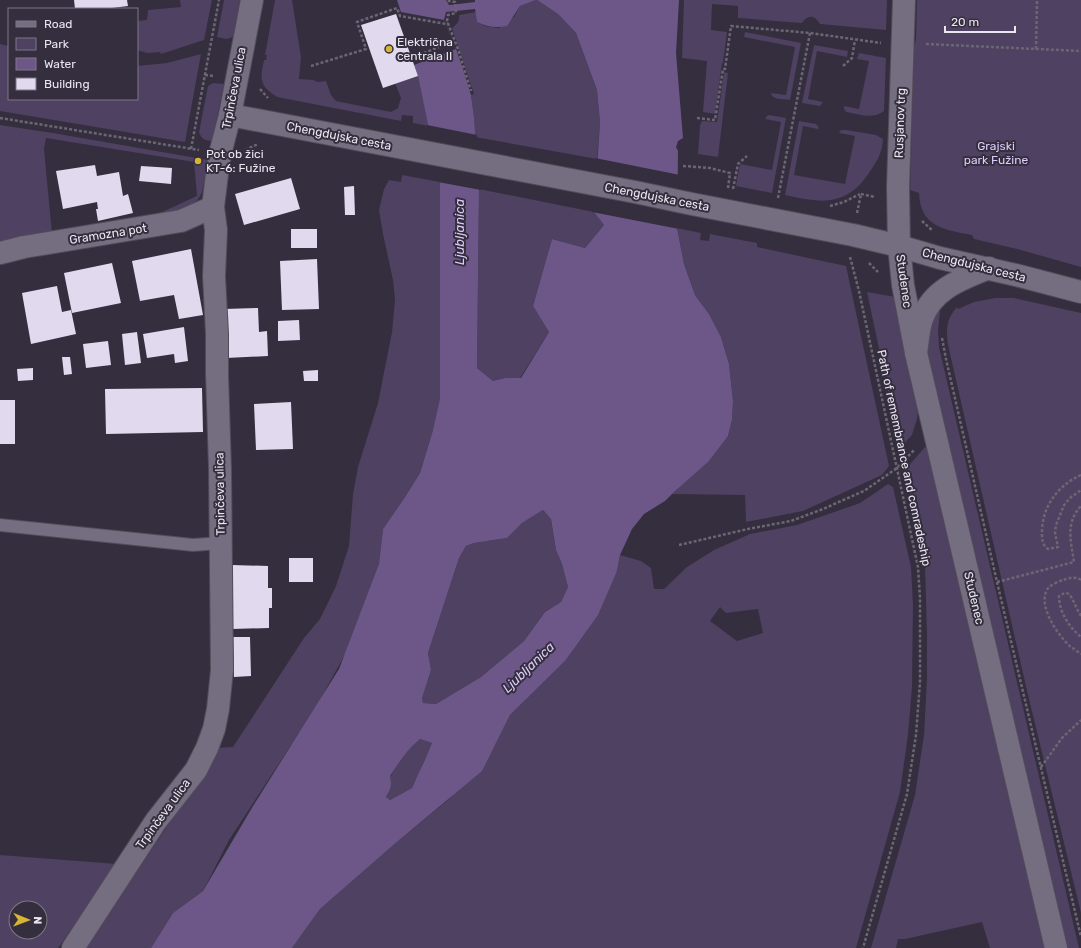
<svg xmlns="http://www.w3.org/2000/svg" width="1081" height="948" viewBox="0 0 1081 948" font-family="Rubik,sans-serif">
<style>
.green{fill:#4e4161;fill-rule:evenodd}
.water{fill:#6c5788;fill-rule:evenodd}
.pier{fill:#342e3e}
.building{fill:#e1daee}
.lines{fill:none;stroke-linecap:round;stroke-linejoin:round}
.lane-casing{stroke:#524c5a;stroke-width:14}
.street-casing{stroke:#524c5a;stroke-width:24}
.secondary-casing{stroke:#524c5a;stroke-width:24}
.path{stroke:#6c6674;stroke-width:2.5;stroke-dasharray:3 2;stroke-linecap:butt}
.lane{stroke:#746e80;stroke-width:12}
.street{stroke:#746e80;stroke-width:22}
.secondary{stroke:#746e80;stroke-width:22}
.poi-dot{fill:#d7b434;stroke:#342e3e;stroke-width:1.5}
.labels{text-anchor:middle;stroke-width:4;stroke-linejoin:round;paint-order:stroke}
.poi-label{font-size:12px;fill:#eae6f0;stroke:#342e3e;text-anchor:start}
.street-label{font-size:12px;fill:#eae6f0;stroke:#342e3e}
.park-label{font-size:12px;fill:#ddcbf9;stroke:#342e3e}
.water-label{font-size:13px;font-style:italic;fill:#ddcbf9;stroke:#342e3e}
</style>
<rect width="100%" height="100%" fill="#342e3e"/>
<g class="green">
<polygon points="180,0 212,0 204,40 161,54 160,52 147,53 137,50 137,21 147,20 148,10 181,7"/>
<polygon points="224,0 240,0 233,37 226,39 217,37"/>
<path d="M275 0H292L301 57 299 79 313 80 318 82 326 81 331 95 336 101 391 112 398 108 401 98 395 83 418 76 429 126 413 123V116L402 115 401 121 277 97C259 85 260 80 264 60H266L267 55H265Z"/>
<path d="M536 0H537L558 14 576 33 587 63 597 90 600 122 597 159 475 137 474 117 471 95 474 94 452 28C457 24 460 21 459 15L476 12 477 22 485 26 499 28 514 17 520 6Z"/>
<path d="M684 0H887L886 30 820 24C815 15 808 14 802 23L738 18V6L712 4 711 30 727 32 723 63H722L715 114 703 112 707 61 682 58Z"/>
<path d="M917 0H1081V267L1017 249 974 239 972 235C945 230 920 227 919 193L910 190 914 47 916 39Z"/>
<path d="M745 32 801 43 790 100C783 99 772 100 771 93L786 95 795 47 744 37Z"/>
<polygon points="0,44 9,46 9,99 137,99 137,66 167,63 201,54 185,142 0,111"/>
<polygon points="814,45 848,51 847,57 817,51 808,99 823,102 820,106 802,103"/>
<path d="M859 53 886 58 884 111C873 120 858 114 846 112L844 109V106L859 109 869 61 857 59Z"/>
<polygon points="724,72 728,73 718,157 698,154 700,125 702,121 717,122"/>
<path d="M213 83 224 84 212 141C205 140 202 140 199 132L208 86Z"/>
<polygon points="769,115 786,118 772,193 736,186 740,164 772,170 781,122 765,119 767,116"/>
<path d="M799 121 816 124 819 128 818 129 803 126 794 175 845 184 855 136 839 133 841 130H846L876 135 883 139C882 154 877 161 869 173 865 178 861 185 855 189 834 207 809 200 785 195Z"/>
<path d="M0 125 53 133 208 160 202 192C199 199 191 209 184 211 178 213 166 213 160 213L197 196 194 162 46 138 44 149 52 233 0 244Z"/>
<path d="M402 175 440 182V399L442 400 420 473 405 497 383 529 379 564 354 638 316 707 229 840 203 891 173 913 151 948H84C130 882 176 817 215 748L233 747 304 638 320 619 336 586 349 546 353 494 358 467 378 403 392 332 395 300 393 280 383 234 379 210 384 189 389 180 401 182Z"/>
<polygon points="479,189 594,212 604,225 585,248 552,239 533,306 549,332 520,378 505,378 493,381 477,368"/>
<polygon points="677,228 701,233 700,240 709,241 710,234 757,243 757,247 846,266 889,466 882,475 803,511 746,522 745,495 672,494 728,436 732,420 733,401 729,364 721,337 709,314 695,295 684,264"/>
<polygon points="867,292 896,297 919,398 917,419 912,435 900,448"/>
<path d="M995 298H1014L1081 313V913L1028 695 948 345C946 328 946 320 957 307L958 309 974 302Z"/>
<polygon points="938,307 940,311 938,331 939,347 1079,948 1064,948 990,631 927,350 926,340"/>
<polygon points="925,447 931,454 1046,948 990,948 982,922 905,939 898,939 896,948 871,948 915,795 924,735 927,678 927,635 925,566 905,470"/>
<path d="M888 484 893 487 911 567 913 604 912 687 908 735 900 792 856 948H292L320 909 398 841 449 799 493 749 510 715 565 661 617 571 620 555 641 561 651 568 654 589H664L687 567 714 550 750 534 797 525 860 503ZM720 607 726 613 758 609 763 633 737 641 710 621Z"/>
<polygon points="543,510 551,519 556,550 562,564 568,587 561,602 545,612 524,641 481,677 436,704 423,703 422,697 431,670 428,653 459,558 466,546 474,543 507,538 522,523"/>
<path d="M420 739 432 743 424 762 419 772 412 788 390 800 386 797C391 789 392 787 390 777 399 761 406 751 420 739Z"/>
<path d="M0 855 117 864 58 948H0ZM16 908H40V932H16Z"/>
</g>
<path class="water" d="M397 0H446L449 5H450L475 2V0H536L520 6 507 26C496 28 487 27 477 22L475 9 446 12 444 20 456 49 463 69 471 95 474 117 479 189 477 368 493 381 505 378H521L549 332 533 306 552 239 585 248 604 225 594 212 600 122 597 90 576 33 558 14 537 0H679L676 53 683 138 678 141 676 147 678 151 677 228 684 264 695 295 709 314 721 337 729 364 733 401 732 420 728 436 708 462 675 491 665 501 644 514 632 529 620 555 617 571 598 615 565 661 510 715 482 771 398 841 320 909 292 948H151L173 913 203 891 253 806 339 669 379 564 383 529 405 497 420 473 433 430 440 399V182L418 76 396 14 401 12ZM543 510 551 519 556 550 562 564 568 587 561 602 545 612 524 641 481 677 436 704 423 703 422 698 431 670 428 653 459 558 466 546 474 543 507 538 522 523ZM420 739 432 743 424 762 419 772 412 788 390 800 386 797C391 789 392 786 390 776 400 761 406 751 420 739Z"/>
<g class="pier">
<polygon points="401,12 444,20 456,49 414,65 396,14"/>
<polygon points="427,125 477,135 481,190 438,182"/>
<polygon points="595,158 680,175 679,229 592,212"/>
</g>
<g class="building">
<polygon points="74,0 127,0 128,6 104,9 75,9"/>
<polygon points="396,14 418,76 383,88 361,25"/>
<polygon points="95,165 97,176 119,172 123,196 128,194 133,213 98,221 96,209 98,209 97,202 63,209 56,171"/>
<polygon points="141,166 172,168 171,184 139,181"/>
<polygon points="291,178 300,209 244,225 235,194"/>
<polygon points="354,186 355,215 345,215 344,187"/>
<rect x="291" y="229" width="26" height="19"/>
<polygon points="191,249 203,315 179,319 174,295 140,301 132,261"/>
<polygon points="317,259 319,309 282,310 280,261"/>
<polygon points="112,263 121,303 72,313 64,273"/>
<polygon points="57,286 62,312 71,310 76,334 31,344 22,293"/>
<polygon points="258,308 259,332 267,331 268,356 226,358 224,309"/>
<polygon points="299,320 300,340 278,341 278,321"/>
<polygon points="184,327 188,361 175,363 174,354 147,358 143,334"/>
<polygon points="137,332 141,363 125,365 122,334"/>
<polygon points="108,341 111,365 86,368 83,344"/>
<polygon points="62,357 70,357 72,374 64,375"/>
<polygon points="33,368 33,380 18,381 17,369"/>
<polygon points="318,370 318,381 304,381 303,371"/>
<polygon points="202,388 203,432 106,434 105,389"/>
<rect x="0" y="400" width="15" height="44"/>
<polygon points="291,402 293,449 256,450 254,404"/>
<rect x="289" y="558" width="24" height="24"/>
<polygon points="232,565 268,566 268,588 272,588 272,608 269,608 269,628 232,629"/>
<polygon points="233,637 250,637 251,676 234,677"/>
</g>
<g class="lines">
<g class="lane-casing">
<polyline id="lane" points="0,525 193,545 221,543"/>
</g>
<g class="street-casing">
<g id="street">
<polyline points="904,0 898,187 899,246 903,285 916,353 1056,948"/>
<polyline points="0,253 24,247 181,221 213,207"/>
<polyline points="73,948 156,821 196,770 207,748 214,729 218,709 222,670 220,468 217,374 217,334 214,276 216,230 213,207 217,174 220,154 230,115"/>
</g>
</g>
<g class="secondary-casing">
<g id="secondary">
<polyline points="252,0 230,115 635,192 692,204 853,235 899,246 940,258 1016,275 1081,292"/>
<path d="M916 353C918 342 918 330 922 319 932 289 962 279 989 268"/>
</g>
</g>
<g class="path">
<polyline points="448,0 449,1 455,2 456,13 448,15 447,21 458,49 471,91"/>
<polyline points="926,44 1081,51"/>
<polyline points="1036,49 1037,0"/>
<polyline points="419,55 454,41"/>
<polyline points="311,66 366,49 357,22 397,8 400,16 446,24 448,23"/>
<polyline points="843,66 852,58 855,40"/>
<polyline points="205,75 214,76"/>
<polyline points="260,89 268,98"/>
<polyline points="0,118 199,150"/>
<polyline points="697,118 715,120 723,69 725,69 731,26 810,33 881,43"/>
<polyline points="191,149 219,0"/>
<polyline points="245,150 258,144"/>
<polyline points="683,166 710,168 730,173 728,188"/>
<polyline points="733,189 738,164 747,156"/>
<polyline points="861,194 875,197"/>
<polyline points="778,198 810,33"/>
<polyline points="830,206 844,202 860,194"/>
<polyline points="857,213 861,194"/>
<polyline points="922,221 933,231"/>
<polyline points="850,257 859,291 918,567 920,598 920,682 916,735 907,794 863,948"/>
<polyline points="869,263 878,272"/>
<polyline points="942,338 946,359 997,582 1081,937"/>
<path d="M1081 475C1058 485 1042 507 1042 532 1042 539 1042 545 1048 549L1058 547 1055 533 1056 525 1064 505 1070 498 1081 490"/>
<polyline points="679,545 748,529 791,521 823,509 864,491 897,468 915,449"/>
<path d="M1081 580C1076 576 1069 578 1063 580 1059 581 1053 584 1049 587 1035 603 1058 636 1071 647 1074 649 1078 652 1081 654"/>
<path d="M997 582 1074 562C1071 541 1065 523 1081 506"/>
<path d="M1081 616C1079 612 1076 608 1075 604 1070 596 1070 589 1059 596 1059 612 1069 627 1081 637"/>
<polyline points="1041,767 1062,738 1081,720"/>
</g>
<use href="#lane" class="lane"/>
<use href="#street" class="street"/>
<use href="#secondary" class="secondary"/>
</g>
<g class="poi-dot">
<circle cx="389" cy="49" r="4"/>
<circle cx="198" cy="161" r="4"/>
</g>
<g class="labels">
<g class="poi-label">
<text x="397" y="46">Električna<tspan x="397" dy="14">centrala II</tspan></text>
<text x="206" y="158">Pot ob žici<tspan x="206" dy="14">KT-6: Fužine</tspan></text>
</g>
<g class="street-label">
<text transform="translate(234 88) rotate(-79)" y="4">Trpinčeva ulica</text>
<text transform="translate(900 123) rotate(-88)" y="4">Rusjanov trg</text>
<text transform="translate(339 136) rotate(11)" y="4">Chengdujska cesta</text>
<text transform="translate(657 197) rotate(11)" y="4">Chengdujska cesta</text>
<text transform="translate(108 234) rotate(-9)" y="4">Gramozna pot</text>
<text transform="translate(974 265) rotate(14)" y="4">Chengdujska cesta</text>
<text transform="translate(904 281) rotate(82)" y="4">Studenec</text>
<text transform="translate(904 458) rotate(78)" y="4">Path of remembrance and comradeship</text>
<text transform="translate(220 494) rotate(-91)" y="4">Trpinčeva ulica</text>
<text transform="translate(974 598) rotate(77)" y="4">Studenec</text>
<text transform="translate(163 814) rotate(-54)" y="4">Trpinčeva ulica</text>
</g>
<g class="park-label">
<text x="996" y="150">Grajski<tspan x="996" dy="14">park Fužine</tspan></text>
</g>
<g class="water-label">
<text transform="translate(459 232) rotate(-90)" y="5">Ljubljanica</text>
<text transform="translate(528 667) rotate(-44)" y="5">Ljubljanica</text>
</g>
</g>
<rect x="8" y="8" width="130" height="92" fill="#342e3e" stroke="#7d7885"/>
<rect x="16" y="21" width="20" height="6" fill="#746e80" stroke="#7d7885"/>
<text x="44" y="28" font-size="12" fill="#eae6f0">Road</text>
<rect x="16" y="38" width="20" height="12" fill="#4e4161" stroke="#7d7885"/>
<text x="44" y="48" font-size="12" fill="#eae6f0">Park</text>
<rect x="16" y="58" width="20" height="12" fill="#6c5788" stroke="#7d7885"/>
<text x="44" y="68" font-size="12" fill="#eae6f0">Water</text>
<rect x="16" y="78" width="20" height="12" fill="#e1daee" stroke="#7d7885"/>
<text x="44" y="88" font-size="12" fill="#eae6f0">Building</text>
<g transform="translate(28 920) rotate(91)"><circle r="19" fill="#342e3e" stroke="#7d7885"/>
<path d="M0-3L7 15L0 10L-7 15Z" fill="#d7b434"/>
<text y="-6" font-size="11" font-weight="bold" text-anchor="middle" fill="#eae6f0">N</text>
</g>
<path d="M945 26v6h70v-6" fill="none" stroke="#eae6f0" stroke-width="2"/>
<text x="951" y="26" font-size="12" fill="#eae6f0" stroke="#342e3e" stroke-width="3" paint-order="stroke">20 m</text>
</svg>
